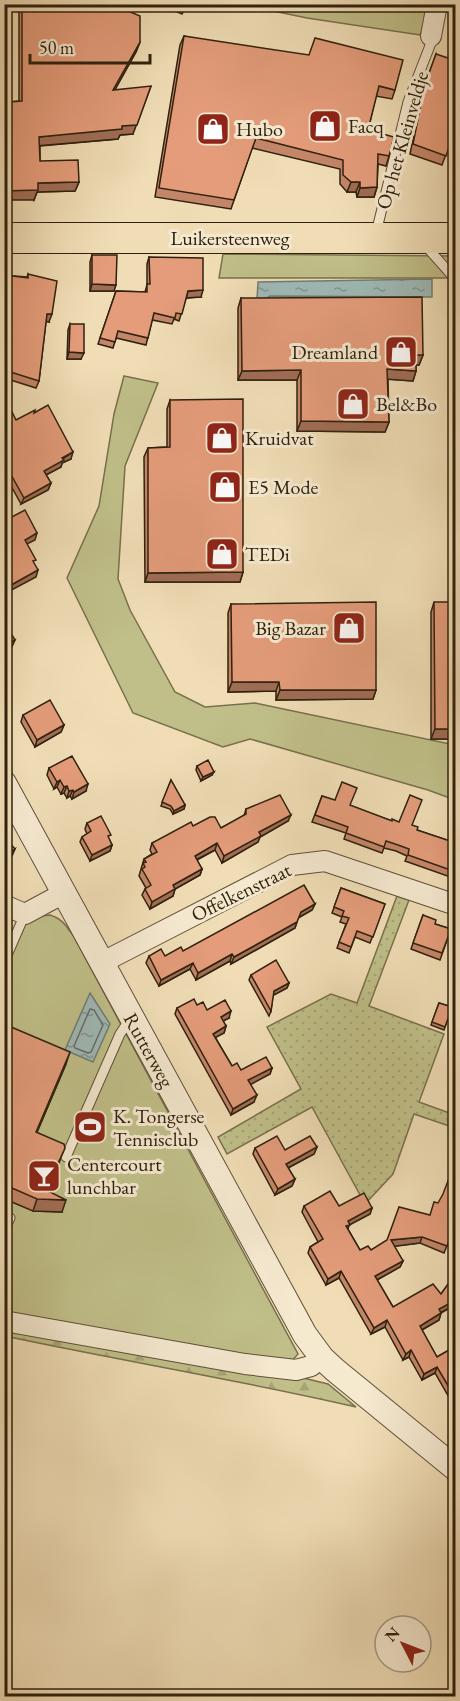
<svg xmlns="http://www.w3.org/2000/svg" width="460" height="1701" viewBox="0 0 460 1701" font-family="'EB Garamond',serif">
<style>
.grass{fill:#c0bf89;stroke:#78704c;stroke-width:1.5}
.forest{fill:url(#forest-firs);stroke:#78704c;stroke-width:1.5}
.park{fill:url(#park-dots);stroke:#78704c;stroke-width:1.5}
.water{fill:url(#water-ripples);stroke:#727d74;stroke-width:1.5}
.lines{fill:none;stroke-linecap:round;stroke-linejoin:round}
.shore{stroke:#666e63;stroke-width:1.5}
.service-casing{stroke:#5f5038;stroke-width:11}
.minor-casing{stroke:#5f5038;stroke-width:22}
.tertiary-casing{stroke:#5f5038;stroke-width:26}
.primary-casing{stroke:#2f210e;stroke-width:32}
.service{stroke:#f5e9d0;stroke-width:9}
.minor{stroke:#f5e9d0;stroke-width:20}
.tertiary{stroke:#f5e9d0;stroke-width:24}
.primary{stroke:#f0ddb6;stroke-width:30}
.wall{fill:#c48669;stroke:#2f210e;stroke-width:1.5}
.shaded-wall{fill:#a06d55;stroke:#2f210e;stroke-width:1.5}
.building{fill:#e49c7a;stroke:#2f210e;stroke-width:1.5}
.labels{text-anchor:middle;stroke-width:6;stroke-linejoin:round;paint-order:stroke}
.poi-label{font-size:20px;fill:#2f210e;stroke:#f5e9d0;text-anchor:start}
.street-label{font-size:20px;fill:#2f210e;stroke:#f5e9d0}
</style>
<defs>
<pattern id="forest-firs" width="22" height="20" patternUnits="userSpaceOnUse" patternTransform="scale(1.5)"><rect width="22" height="20" fill="#c0bf89"/><path d="M5 1l3.5 6h-7zM16 11l3.5 6h-7z" fill="#a5a475"/></pattern>
<pattern id="park-dots" width="8" height="8" patternUnits="userSpaceOnUse" patternTransform="scale(1.5)"><rect width="8" height="8" fill="#c0bf89"/><path d="M2 2h.1M6 6h.1" fill="none" stroke="#a5a475" stroke-width="1.8" stroke-linecap="round"/></pattern>
<pattern id="water-ripples" width="26" height="14" patternUnits="userSpaceOnUse" patternTransform="scale(1.5)"><rect width="26" height="14" fill="#9ebab8"/><path d="M2 4q2-2 4 0t4 0M15 11q2-2 4 0t4 0" fill="none" stroke="#819794"/></pattern>
</defs>
<rect width="100%" height="100%" fill="#f0ddb6"/>
<filter id="stains"><feTurbulence type="fractalNoise" baseFrequency=".00333" numOctaves="4"/><feColorMatrix values="0 0 0 0 .2 0 0 0 0 .09 0 0 0 0 .02 0 0 0 .5 -.17"/></filter>
<radialGradient id="worn" r=".72"><stop offset=".6" stop-color="#630" stop-opacity="0"/><stop offset="1" stop-color="#630" stop-opacity=".3"/></radialGradient>
<g class="grass">
<polygon points="244,5 433,5 420,35 307,18"/>
<polygon points="223,254 455,256 455,278 219,278"/>
<polygon points="124,376 158,383 125,466 118,579 130,610 175,692 205,707 255,703 455,745 455,800 428,790 250,739 223,747 133,713 67,578 99,506 114,414"/>
<path d="M50 915C63 919 67 927 74 937L298 1354 291 1362 5 1317V970L24 925 41 916Z"/>
</g>
<path class="forest" d="M4 1325 295 1376 328 1384 356 1407C240 1380 122 1361 5 1336Z"/>
<polygon class="park" points="397,896 409,900 369,1006 444,1034 419,1102 455,1115 455,1128 414,1114 393,1174 365,1204 312,1107 227,1154 218,1137 301,1089 267,1027 331,994 357,1003"/>
<g class="water">
<polygon points="432,279 432,297 270,296 263,300 257,299 258,282"/>
<polygon points="90,993 110,1024 93,1062 65,1050"/>
</g>
<g class="lines">
<polygon class="shore" points="90,1009 94,1010 103,1025 91,1052 88,1053 75,1048 74,1046"/>
<g class="service-casing">
<g id="service">
<polyline points="376,233 408,102 431,43"/>
<polyline points="425,245 456,280"/>
<polyline points="4,962 25,914"/>
<polyline points="66,1157 120,1034 130,1019"/>
<polyline points="4,1229 10,1218"/>
</g>
</g>
<g class="minor-casing">
<g id="minor">
<polyline points="431,36 437,4"/>
<polyline points="4,905 25,914 64,893"/>
<polyline points="101,963 292,865 325,861 456,905"/>
<polyline points="4,1321 245,1364 296,1370 311,1366 322,1358"/>
</g>
</g>
<g class="tertiary-casing">
<polyline id="tertiary" points="4,783 305,1335 322,1358 335,1370 456,1469"/>
</g>
<g class="primary-casing">
<polyline id="primary" points="4,238 456,238"/>
</g>
<use href="#service" class="service"/>
<use href="#minor" class="minor"/>
<use href="#tertiary" class="tertiary"/>
<use href="#primary" class="primary"/>
</g>
<g class="wall">
<polygon points="19,4 112,4 140,42 136,52 115,89 133,134 120,135 118,139 40,146 40,161 79,182 75,191 37,192 34,200 9,105 10,102 19,101"/>
<polygon points="163,4 187,4 182,14 163,6"/>
<polygon points="184,36 395,90 392,99 376,96 368,130 389,156 386,166 378,164 377,187 374,197 357,197 356,192 347,192 340,184 340,169 252,148 231,209 155,197 180,45"/>
<polygon points="436,54 456,127 442,165 410,154 422,94"/>
<polygon points="92,255 114,291 90,291 90,262"/>
<polygon points="149,257 201,297 186,298 179,321 174,319 172,324 152,320 146,345 116,338 113,348 98,344 116,291 145,292 147,285 147,264"/>
<polygon points="28,274 49,322 46,321 39,381 36,388 4,378 4,275 27,277"/>
<polygon points="241,298 423,355 419,365 416,365 416,371 413,381 388,379 389,422 385,432 297,431 297,380 238,380 238,308"/>
<polygon points="70,324 81,359 67,359 68,330"/>
<polygon points="170,400 243,572 240,582 145,582 144,457 148,448 167,447 167,409"/>
<polygon points="4,410 16,420 34,413 71,459 62,463 61,467 46,475 51,483 48,490 21,504 4,473"/>
<polygon points="434,602 456,739 431,739 431,612"/>
<polygon points="231,604 376,690 373,699 276,700 276,691 228,692 228,613"/>
<polygon points="23,715 64,725 61,732 35,747 21,722"/>
<polygon points="197,766 212,775 201,781 196,770"/>
<polygon points="49,768 86,791 72,799 70,796 67,798 64,793 61,794 57,787 54,789 47,775"/>
<polygon points="171,780 185,805 184,809 173,814 170,809 161,806"/>
<polygon points="322,796 392,821 412,825 417,830 456,843 456,879 405,861 407,856 396,851 384,848 382,853 344,839 346,833 312,822"/>
<polygon points="246,809 288,821 260,837 258,842 222,863 215,850 197,860 202,869 200,875 175,889 173,896 150,909 142,895 145,889 146,888 139,876 144,859 152,854 150,850 152,843 193,826 221,828 244,816"/>
<polygon points="87,823 109,839 112,845 110,851 90,861 80,842 82,837 87,834 85,829"/>
<polygon points="341,888 385,904 370,943 355,937 349,953 337,948 346,924 340,922 342,917 332,913"/>
<polygon points="315,904 312,910 298,918 295,928 231,964 230,961 196,980 190,969 159,986 146,963 149,956 165,956 183,951"/>
<polygon points="423,915 435,924 451,929 440,960 411,949"/>
<polygon points="251,975 289,983 287,988 273,995 271,1011 269,1016 249,980"/>
<polygon points="439,1003 452,1007 444,1030 431,1025"/>
<polygon points="197,1005 207,1010 229,1018 223,1021 226,1026 224,1033 215,1037 232,1066 241,1070 272,1068 270,1074 250,1084 254,1102 231,1115 175,1014 177,1008"/>
<polygon points="4,1024 66,1064 37,1132 60,1160 47,1190 62,1212 33,1211 7,1200 4,1206"/>
<polygon points="317,1147 314,1154 288,1168 295,1179 292,1186 275,1195 253,1154 255,1148 285,1150"/>
<polygon points="304,1206 339,1206 372,1208 370,1214 349,1225 348,1229 360,1250 371,1250 456,1223 444,1253 420,1243 394,1246 403,1261 400,1267 377,1280 393,1307 441,1294 456,1273 456,1307 453,1306 441,1313 439,1320 422,1330 437,1357 456,1346 456,1406 454,1406 435,1373 422,1380 409,1357 403,1360 385,1327 371,1334 339,1278 326,1285 308,1253 310,1247 318,1242 302,1212"/>
</g>
<g class="shaded-wall">
<polygon points="140,42 136,52 110,99 113,90"/>
<polygon points="151,86 133,134 120,135 118,139 36,146 39,137 122,126"/>
<polygon points="79,182 75,191 37,192 34,200 4,200 4,191 38,183"/>
<polygon points="351,182 360,182 356,192 347,192"/>
<polygon points="377,187 374,197 357,197 360,188"/>
<polygon points="92,284 116,285 114,291 90,291"/>
<polygon points="203,290 201,297 186,298 188,291"/>
<polygon points="47,314 52,314 49,322 44,321"/>
<polygon points="69,352 84,353 81,359 67,359"/>
<polygon points="416,355 423,355 419,365 412,365"/>
<polygon points="387,369 416,371 413,381 384,379"/>
<polygon points="301,370 297,380 238,380 242,371"/>
<polygon points="301,421 389,422 385,432 297,431"/>
<polygon points="73,452 71,459 62,463 61,467 42,477 44,471"/>
<polygon points="51,483 48,490 21,504 24,498"/>
<polygon points="37,533 35,540 23,546 25,540"/>
<polygon points="38,570 36,577 4,594 4,589"/>
<polygon points="243,572 240,582 145,582 148,573"/>
<polygon points="15,640 12,647 4,651 4,646"/>
<polygon points="232,682 279,682 276,691 228,692"/>
<polygon points="280,690 376,690 373,699 276,700"/>
<polygon points="64,725 61,732 35,747 37,740"/>
<polygon points="435,729 456,729 456,739 431,739"/>
<polygon points="214,772 212,775 201,781 203,777"/>
<polygon points="60,780 57,787 54,789 57,782"/>
<polygon points="88,784 86,791 72,799 74,792"/>
<polygon points="67,786 64,793 61,794 64,787"/>
<polygon points="73,790 70,796 67,798 69,791"/>
<polygon points="185,805 184,809 173,814 174,811"/>
<polygon points="291,815 288,821 260,837 258,842 222,863 224,856 259,832"/>
<polygon points="217,843 215,850 192,862 195,856"/>
<polygon points="112,845 110,851 90,861 92,855"/>
<polygon points="15,849 12,856 4,862 4,857"/>
<polygon points="202,869 200,875 175,889 173,896 150,909 152,902 173,885"/>
<polygon points="315,904 312,910 298,918 301,912"/>
<polygon points="297,922 295,928 231,964 234,957"/>
<polygon points="232,954 230,961 196,980 198,973"/>
<polygon points="193,963 190,969 159,986 161,980"/>
<polygon points="289,983 287,988 272,996 274,991"/>
<polygon points="231,1011 229,1018 219,1023 221,1017"/>
<polygon points="226,1026 224,1033 211,1040 213,1034"/>
<polygon points="70,1052 66,1064 32,1144 36,1132"/>
<polygon points="272,1068 270,1074 246,1087 248,1080"/>
<polygon points="257,1095 254,1102 231,1115 233,1109"/>
<polygon points="317,1147 314,1154 284,1170 286,1164"/>
<polygon points="65,1148 43,1199 66,1200 62,1212 33,1211 37,1199 46,1190"/>
<polygon points="295,1179 292,1186 275,1195 278,1189"/>
<polygon points="372,1208 370,1214 349,1225 347,1231 344,1233 348,1221"/>
<polygon points="422,1237 420,1243 389,1247 391,1240"/>
<polygon points="403,1261 400,1267 373,1282 375,1276"/>
<polygon points="341,1271 339,1278 326,1285 328,1279"/>
<polygon points="456,1300 453,1306 436,1315 439,1309"/>
<polygon points="441,1313 439,1320 418,1332 420,1326"/>
<polygon points="387,1320 385,1327 371,1334 374,1328"/>
<polygon points="411,1350 409,1357 403,1360 406,1354"/>
<polygon points="437,1367 435,1373 422,1380 424,1374"/>
</g>
<g class="building">
<polygon points="22,4 112,4 140,16 140,42 113,90 151,86 137,125 122,126 122,129 39,137 40,161 78,160 79,182 38,183 38,190 4,191 4,105 10,105 10,102 22,101"/>
<polygon points="184,36 309,55 315,38 403,60 395,90 379,86 368,130 394,137 389,156 378,154 377,187 360,188 360,182 351,182 343,175 343,160 256,138 234,200 159,188"/>
<polygon points="456,37 456,127 446,156 413,144 425,84 436,54 448,58"/>
<polygon points="92,255 117,255 116,285 92,284"/>
<polygon points="149,257 203,258 203,290 188,291 182,314 176,313 175,318 154,313 148,338 118,331 115,342 100,338 116,291 147,292 147,284 150,284"/>
<polygon points="28,274 57,281 52,314 47,314 39,381 4,370 4,275 28,278"/>
<polygon points="422,297 423,355 416,355 416,371 387,369 389,422 301,421 301,370 242,371 241,298"/>
<polygon points="70,324 84,324 84,353 69,352"/>
<polygon points="243,399 243,572 148,573 148,448 170,447 170,400"/>
<polygon points="48,405 73,452 62,458 64,460 44,471 51,483 24,498 4,462 4,410 10,408 16,420 35,410 34,413"/>
<polygon points="25,510 37,533 25,540 36,560 33,561 38,570 4,589 4,521"/>
<polygon points="376,602 376,690 280,690 279,682 232,682 231,604"/>
<polygon points="434,602 456,602 456,729 435,729"/>
<polygon points="6,625 15,640 4,646 4,626"/>
<polygon points="50,700 64,725 37,740 23,715"/>
<polygon points="72,756 88,784 74,792 73,790 69,791 67,786 64,787 60,780 57,782 49,768"/>
<polygon points="208,760 214,772 203,777 197,766"/>
<polygon points="171,780 185,805 174,811 171,806 162,802"/>
<polygon points="342,782 357,788 350,805 392,821 392,819 399,822 410,795 422,800 412,825 418,827 417,830 456,843 456,872 408,855 409,849 398,845 386,841 384,847 346,833 348,827 315,815 322,796 335,800"/>
<polygon points="280,795 291,815 259,832 261,836 224,856 217,843 195,856 202,869 173,885 175,889 152,902 145,889 151,885 142,869 145,867 143,863 146,862 144,859 157,852 152,843 191,822 193,826 210,817 215,817 221,828 246,814 246,809"/>
<polygon points="101,816 111,835 108,836 112,845 92,855 82,837 91,831 87,823"/>
<polygon points="4,837 15,849 4,857"/>
<polygon points="304,885 315,904 301,912 297,922 234,957 232,954 198,973 193,963 161,980 149,956 161,949 165,956 181,947 183,951"/>
<polygon points="341,888 385,904 373,937 357,931 351,947 339,942 349,918 342,916 344,911 334,907"/>
<polygon points="423,915 436,920 435,924 451,929 442,953 413,943"/>
<polygon points="276,960 289,983 274,991 271,1011 251,975"/>
<polygon points="194,999 197,1005 203,1002 207,1010 225,1000 231,1011 221,1017 226,1026 213,1034 232,1066 237,1063 241,1070 266,1057 272,1068 248,1080 257,1095 233,1109 177,1008"/>
<polygon points="439,1003 452,1007 445,1027 432,1022"/>
<polygon points="4,1024 70,1052 36,1132 64,1144 65,1148 46,1190 66,1200 37,1199 12,1188 4,1204"/>
<polygon points="277,1136 285,1150 310,1136 317,1147 286,1164 295,1179 278,1189 255,1148"/>
<polygon points="456,1160 456,1223 447,1246 422,1237 391,1240 403,1261 375,1276 393,1307 433,1284 441,1294 456,1273 456,1300 439,1309 441,1313 420,1326 437,1357 456,1346 456,1399 437,1367 424,1374 411,1350 406,1354 387,1320 374,1328 341,1271 328,1279 310,1247 323,1239 304,1206 330,1191 339,1206 364,1193 372,1208 348,1221 350,1225 346,1226 360,1250 368,1246 371,1250 387,1240 399,1207 430,1215 434,1202 438,1203 443,1194"/>
</g>
<defs>
<g id="shop-square" transform="scale(1.725)"><rect x="-9" y="-9" width="18" height="18" rx="4" fill="#8f2418" stroke="#f5e9d0"/><path d="M-5-2.5h2.3a2.7 3.5 0 0 1 5.4 0H5L5.5 6h-11ZM-1.5-2.5h3a1.5 2.3 0 0 0-3 0Z" fill="#fff"/></g>
<g id="stadium-square" transform="scale(1.725)"><rect x="-9" y="-9" width="18" height="18" rx="4" fill="#8f2418" stroke="#f5e9d0"/><path d="M0-5a6.5 5 0 1 0 0 10a6.5 5 0 1 0 0-10ZM-3.5-1.8h7v3.6h-7Z" fill="#fff"/></g>
<g id="bar-square" transform="scale(1.725)"><rect x="-9" y="-9" width="18" height="18" rx="4" fill="#8f2418" stroke="#f5e9d0"/><path d="M-6-5H6L.8 .8V4.5H3.5V6h-7V4.5H-.8V.8Z" fill="#fff"/></g>
</defs>
<g fill-rule="evenodd">
<use href="#shop-square" x="325" y="126"/>
<use href="#shop-square" x="213" y="129"/>
<use href="#shop-square" x="401" y="352"/>
<use href="#shop-square" x="353" y="404"/>
<use href="#shop-square" x="222" y="438"/>
<use href="#shop-square" x="225" y="487"/>
<use href="#shop-square" x="222" y="554"/>
<use href="#shop-square" x="349" y="628"/>
<use href="#stadium-square" x="90" y="1127"/>
<use href="#bar-square" x="44" y="1176"/>
</g>
<g class="labels">
<g class="poi-label">
<text x="348" y="133">Facq</text>
<text x="236" y="136">Hubo</text>
<text x="378" y="359" text-anchor="end">Dreamland</text>
<text x="376" y="411">Bel&amp;Bo</text>
<text x="245" y="445">Kruidvat</text>
<text x="248" y="494">E5 Mode</text>
<text x="245" y="561">TEDi</text>
<text x="326" y="635" text-anchor="end">Big Bazar</text>
<text x="113" y="1123">K. Tongerse<tspan x="113" dy="23">Tennisclub</tspan></text>
<text x="67" y="1171">Centercourt<tspan x="67" dy="23">lunchbar</tspan></text>
</g>
<g class="street-label">
<text transform="translate(402 140) rotate(-74)" y="7">Op het Kleinveldje</text>
<text x="230" y="245">Luikersteenweg</text>
<text transform="translate(241 892) rotate(-26)" y="7">Offelkenstraat</text>
<text transform="translate(149 1050) rotate(61)" y="7">Rutterweg</text>
</g>
</g>
<rect width="460" height="1701" fill="none" stroke="#f0ddb6" stroke-width="24"/>
<rect x="6" y="6" width="448" height="1689" fill="none" stroke="#2f210e" stroke-width="3"/>
<rect x="12" y="12" width="436" height="1677" fill="none" stroke="#2f210e" stroke-width="1.5"/>
<g transform="translate(403 1644) rotate(312)"><circle r="28" fill="#f5e9d0" stroke="#a69982" stroke-width="1.5"/>
<path d="M0-4.5L10 22L0 15L-10 22Z" fill="#8f2418"/>
<text y="-9" font-size="16" font-weight="bold" text-anchor="middle" fill="#2f210e">N</text>
</g>
<path d="M30 54v9h120v-9" fill="none" stroke="#2f210e" stroke-width="3"/>
<text x="39" y="54" font-size="18" fill="#2f210e" stroke="#f5e9d0" stroke-width="4.5" paint-order="stroke">50 m</text>
<rect width="100%" height="100%" filter="url(#stains)"/>
<rect width="100%" height="100%" fill="url(#worn)"/>
</svg>
